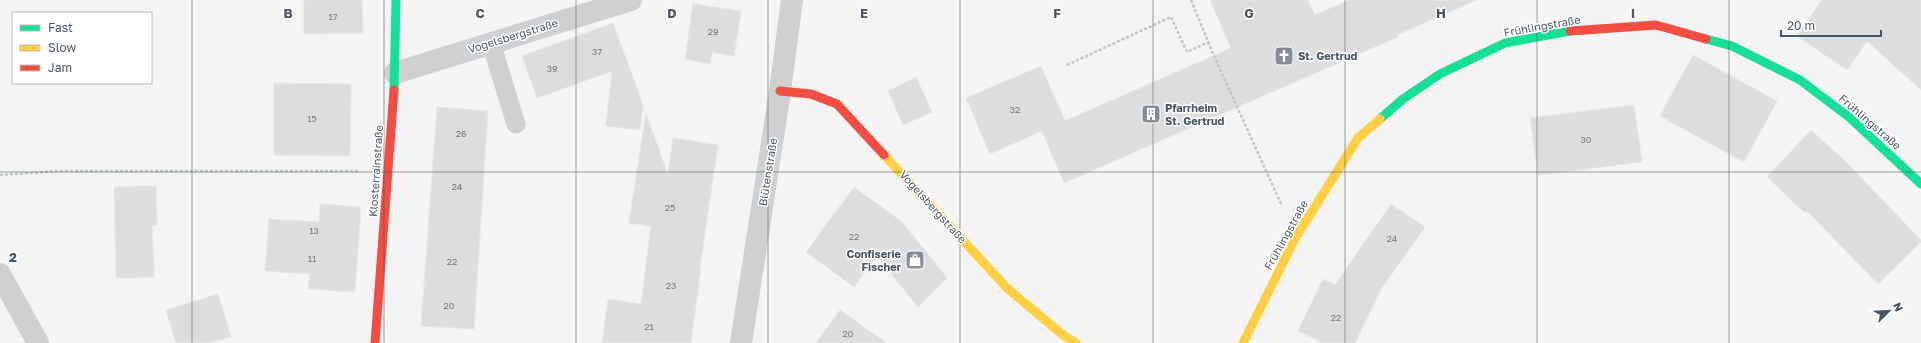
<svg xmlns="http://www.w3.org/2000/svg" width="1921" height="343" viewBox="0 0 1921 343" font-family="'Golos Text',sans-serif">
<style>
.building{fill:#ddddde;stroke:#e5e6e7}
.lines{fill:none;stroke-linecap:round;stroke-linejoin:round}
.path{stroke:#bcc7c4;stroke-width:2.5;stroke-dasharray:3 2;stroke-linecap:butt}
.lane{stroke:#ced0d2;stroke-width:19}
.street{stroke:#ced0d2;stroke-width:22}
.fast{stroke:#16e098;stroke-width:9}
.slow{stroke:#ffcf43;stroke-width:9}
.jam{stroke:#f24e42;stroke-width:9}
.grid{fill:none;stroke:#4a5661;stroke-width:1;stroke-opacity:0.55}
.labels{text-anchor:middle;stroke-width:3;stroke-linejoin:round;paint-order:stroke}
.number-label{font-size:9px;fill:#707881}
.street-label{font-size:11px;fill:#4a5661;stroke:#fff}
.poi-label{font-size:11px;font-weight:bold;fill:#4a5661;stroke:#fff;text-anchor:start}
.grid-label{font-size:13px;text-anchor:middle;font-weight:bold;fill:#4a5661;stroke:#fff;stroke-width:3;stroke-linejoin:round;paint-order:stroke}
</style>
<rect width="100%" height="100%" fill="#f4f4f4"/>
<g class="building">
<polygon points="304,0 362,0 363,33 304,34"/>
<polygon points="1210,0 1308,0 1315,15 1349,0 1477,0 1397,35 1398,37 1064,183 1042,131 990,154 966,98 1041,66 1065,121 1231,48"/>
<polygon points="1822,0 1921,0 1921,90 1867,41 1847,70 1797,36"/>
<polygon points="693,4 741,11 734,56 712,52 710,64 685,59"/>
<polygon points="613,23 643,105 640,130 606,126 612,71 537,98 522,56"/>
<polygon points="1693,55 1777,101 1744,162 1660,116"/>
<polygon points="916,77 932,112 903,125 888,91"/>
<polygon points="274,83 351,84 350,156 274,155"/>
<polygon points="1634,105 1642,162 1538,175 1530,118"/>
<polygon points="437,107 488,111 474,329 421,326"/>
<polygon points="646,113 668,175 673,138 718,145 700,267 701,267 691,343 602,343 608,299 641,304 651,226 629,223"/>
<polygon points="1811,130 1846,162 1921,240 1921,242 1878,284 1807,211 1805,213 1767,177"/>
<polygon points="156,186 157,225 152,225 154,277 116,278 114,187"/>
<polygon points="854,187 902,222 947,278 918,307 877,256 854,287 806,252"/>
<polygon points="320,204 361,207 355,292 308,289 310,274 265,271 269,219 319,222"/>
<polygon points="1391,204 1425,227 1382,288 1355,343 1322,343 1298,331 1323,279 1335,285"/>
<polygon points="218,294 231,337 208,343 176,343 166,310"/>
<polygon points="840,310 886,343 816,343"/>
</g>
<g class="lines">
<g class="path">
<polyline points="1191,0 1214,56 1282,206"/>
<polyline points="1067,65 1171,17 1187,52 1209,42"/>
<polyline points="0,175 59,171 359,171"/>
</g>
<polyline class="lane" points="491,43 516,124"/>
<g class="street">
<polyline points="395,73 631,0"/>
<polyline points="0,274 38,343"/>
<polyline points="741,343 780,91 792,0"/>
</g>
<g class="fast">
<polyline points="1706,39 1732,46 1800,80 1849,117 1921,184"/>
<polyline points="394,90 396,0"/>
<polyline points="1380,119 1403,99 1440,74 1505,43 1570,31"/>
</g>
<g class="slow">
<polyline points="884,155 1007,288 1063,335 1076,343"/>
<polyline points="1243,343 1296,237 1358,138 1380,119"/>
</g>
<g class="jam">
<polyline points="1570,31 1656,25 1706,39"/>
<polyline points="780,91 811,94 837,104 884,155"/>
<polyline points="375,343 394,90"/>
</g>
</g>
<path class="grid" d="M192 0V343M384 0V343M576 0V343M768 0V343M960 0V343M1153 0V343M1345 0V343M1537 0V343M1729 0V343M0 172H1921"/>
<defs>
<g id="church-square" transform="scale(1)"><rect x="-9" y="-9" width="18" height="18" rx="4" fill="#868d94" stroke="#fff"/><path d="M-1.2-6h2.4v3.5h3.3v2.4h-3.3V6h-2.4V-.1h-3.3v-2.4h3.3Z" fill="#fff"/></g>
<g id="building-square" transform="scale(1)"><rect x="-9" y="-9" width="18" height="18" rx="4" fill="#868d94" stroke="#fff"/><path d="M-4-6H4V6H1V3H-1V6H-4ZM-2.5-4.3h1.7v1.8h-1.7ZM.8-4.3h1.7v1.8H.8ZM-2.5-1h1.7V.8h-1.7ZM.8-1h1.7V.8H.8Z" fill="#fff"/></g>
<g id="shop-square" transform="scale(1)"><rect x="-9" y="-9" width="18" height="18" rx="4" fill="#868d94" stroke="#fff"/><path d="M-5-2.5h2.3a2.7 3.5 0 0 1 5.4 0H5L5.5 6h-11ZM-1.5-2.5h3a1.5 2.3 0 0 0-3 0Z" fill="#fff"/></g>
</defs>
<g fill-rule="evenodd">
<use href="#church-square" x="1284" y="56"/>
<use href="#building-square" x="1151" y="114"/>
<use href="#shop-square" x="915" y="260"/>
</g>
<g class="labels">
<g class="number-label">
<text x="333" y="20">17</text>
<text x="713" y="35">29</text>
<text x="597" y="55">37</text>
<text x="552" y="72">39</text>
<text x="1015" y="113">32</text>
<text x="312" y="122">15</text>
<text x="461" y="137">26</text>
<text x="1586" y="143">30</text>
<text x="457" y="190">24</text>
<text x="670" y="211">25</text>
<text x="314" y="234">13</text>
<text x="854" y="240">22</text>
<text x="1392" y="242">24</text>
<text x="312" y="262">11</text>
<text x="452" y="265">22</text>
<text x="671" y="289">23</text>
<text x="449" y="309">20</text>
<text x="1336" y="321">22</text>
<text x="649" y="330">21</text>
<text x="848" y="337">20</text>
</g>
<g class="street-label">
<text transform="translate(1542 26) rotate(-10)" y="4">Frühlingstraße</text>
<text transform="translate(513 36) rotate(-17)" y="4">Vogelsbergstraße</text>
<text transform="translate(1870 122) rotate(41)" y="4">Frühlingstraße</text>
<text transform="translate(376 171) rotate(-86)" y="4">Klosterrainstraße</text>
<text transform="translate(768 172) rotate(-81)" y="4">Blütenstraße</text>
<text transform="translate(933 207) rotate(48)" y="4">Vogelsbergstraße</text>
<text transform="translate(1286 235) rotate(-61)" y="4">Frühlingstraße</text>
</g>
<g class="poi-label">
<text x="1298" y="60">St. Gertrud</text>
<text x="1165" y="112">Pfarrheim<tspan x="1165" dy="13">St. Gertrud</tspan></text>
<text x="901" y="258" text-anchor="end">Confiserie<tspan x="901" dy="13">Fischer</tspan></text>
</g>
</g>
<g class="grid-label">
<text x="288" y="18">B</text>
<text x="480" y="18">C</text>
<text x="672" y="18">D</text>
<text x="864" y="18">E</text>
<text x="1057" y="18">F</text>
<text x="1249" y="18">G</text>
<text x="1441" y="18">H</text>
<text x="1633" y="18">I</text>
<text x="13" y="262">2</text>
</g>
<rect x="12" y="12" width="140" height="72" fill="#ffffff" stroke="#b7bbc0"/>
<rect x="20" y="25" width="20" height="6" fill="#16e098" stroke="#b7bbc0"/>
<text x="48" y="32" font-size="12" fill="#4a5661">Fast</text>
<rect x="20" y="45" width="20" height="6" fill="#ffcf43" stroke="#b7bbc0"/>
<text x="48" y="52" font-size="12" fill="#4a5661">Slow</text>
<rect x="20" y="65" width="20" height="6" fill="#f24e42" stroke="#b7bbc0"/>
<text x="48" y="72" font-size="12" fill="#4a5661">Jam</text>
<g transform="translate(1889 311) rotate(66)" stroke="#ffffff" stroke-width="3" paint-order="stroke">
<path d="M0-3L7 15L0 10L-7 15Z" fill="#4a5661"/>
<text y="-6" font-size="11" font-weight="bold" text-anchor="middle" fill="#4a5661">N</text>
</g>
<path d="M1781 30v6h100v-6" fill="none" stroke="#4a5661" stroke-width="2"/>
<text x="1787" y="30" font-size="12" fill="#4a5661" stroke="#ffffff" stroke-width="3" paint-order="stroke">20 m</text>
</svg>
